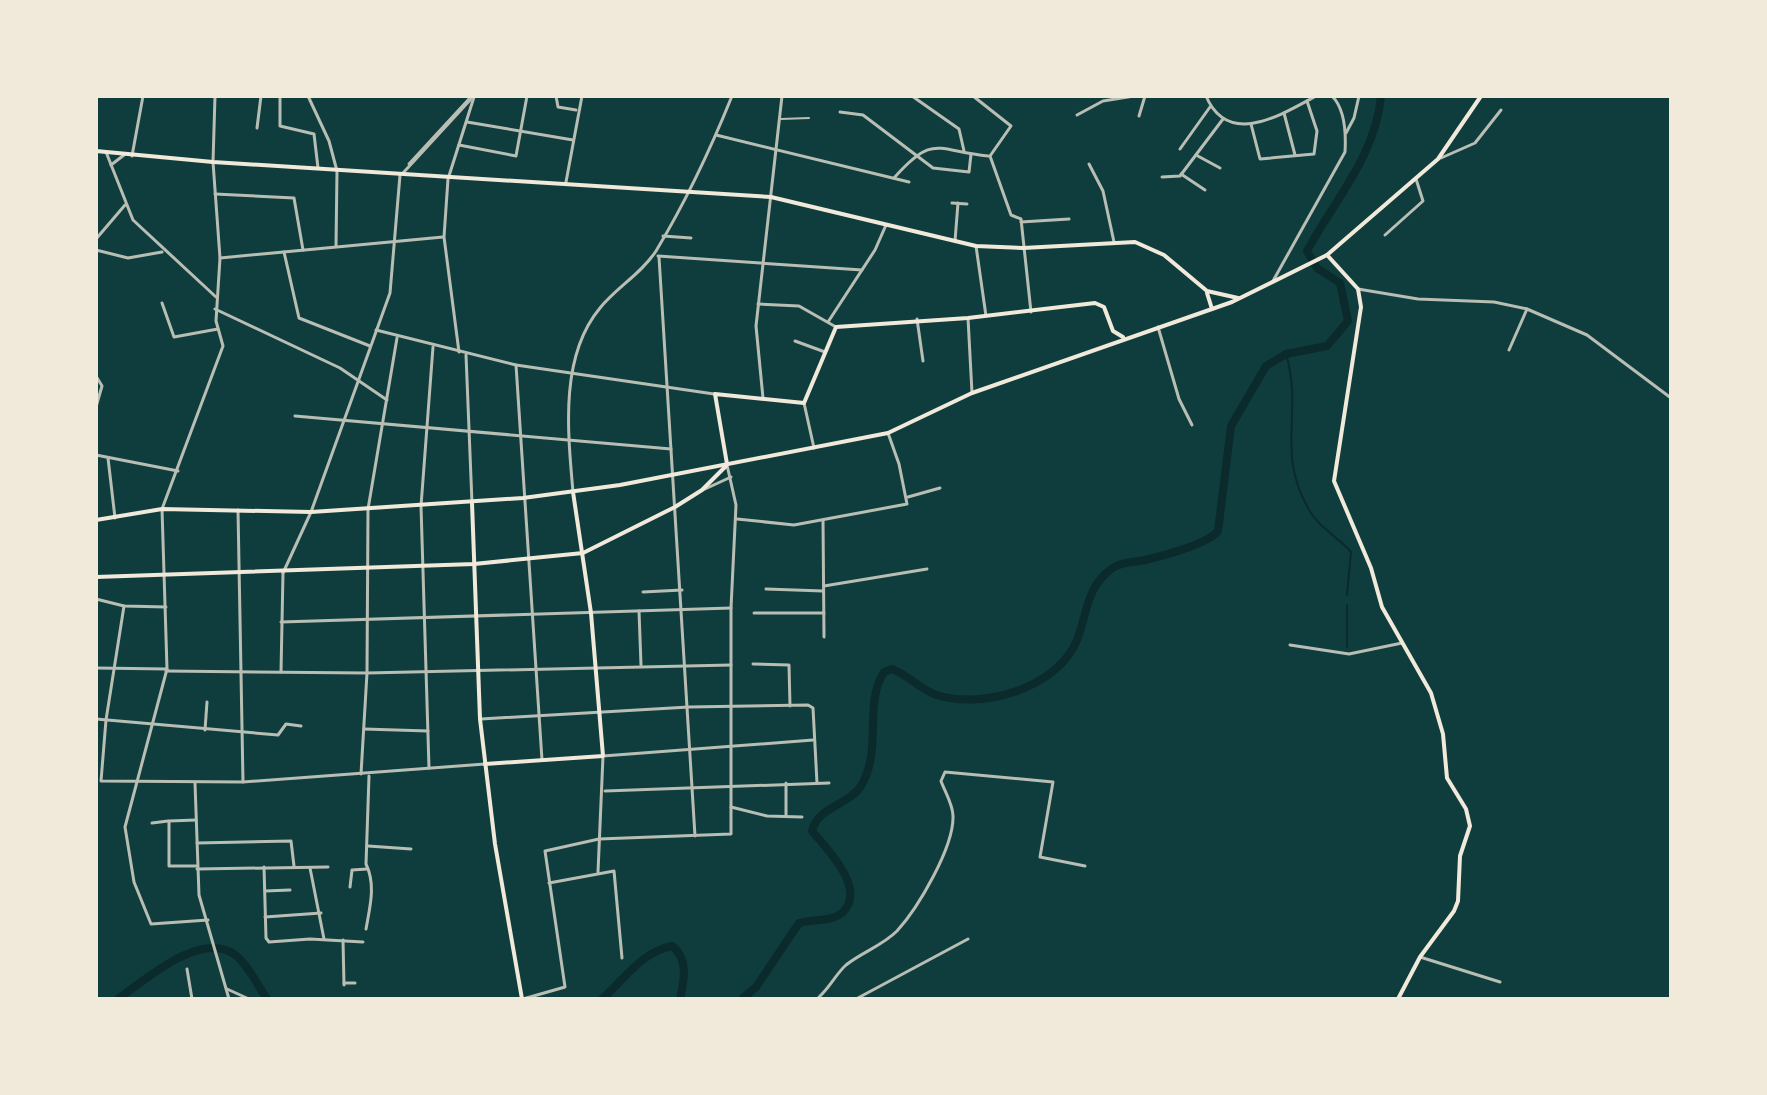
<svg xmlns="http://www.w3.org/2000/svg" width="1767" height="1095" viewBox="0 0 1767 1095" font-family="Bitter,serif">
<style>
.lines{fill:none;stroke-linecap:round;stroke-linejoin:round}
.stream{stroke:#0a2a2b;stroke-width:2}
.river{stroke:#0a2a2b;stroke-width:8}
.pedestrian{stroke:#b8beb3;stroke-width:2}
.minor{stroke:#b8beb3;stroke-width:3}
.tertiary{stroke:#b8beb3;stroke-width:3}
.secondary{stroke:#f1e9da;stroke-width:4}
</style>
<rect width="100%" height="100%" fill="#0f3d3e"/>
<g class="lines">
<g class="stream">
<path d="M1286 354C1304 415 1274 453 1311 513 1320 528 1339 538 1351 552L1347 595"/>
<polyline points="1347,647 1347,605"/>
</g>
<g class="river">
<path d="M118 999C145 980 199 931 234 954 247 963 258 986 267 999"/>
<path d="M602 999C625 979 641 952 672 946 689 959 684 981 680 999"/>
<path d="M742 999 756 987 799 923C812 919 831 922 842 913 868 889 826 848 812 831 817 807 849 805 861 786 883 749 863 705 884 672L892 669C908 675 919 688 934 694 980 711 1058 688 1077 640 1087 615 1086 588 1110 570 1121 561 1133 563 1145 560 1162 556 1208 544 1218 531L1231 426 1266 366 1286 354 1327 346 1348 321 1340 283 1317 268 1307 251C1334 201 1376 155 1381 96"/>
</g>
<polyline class="pedestrian" points="781,119 809,118"/>
<g class="minor">
<polyline points="308,96 329,141 337,171 336,246"/>
<polyline points="556,96 558,107 576,110"/>
<polyline points="912,96 959,129 964,151"/>
<polyline points="973,96 1011,126 990,156"/>
<path d="M1206 96C1228 148 1281 115 1316 96"/>
<polyline points="280,97 280,126 314,134 318,168"/>
<polyline points="840,112 863,115 933,168 969,172 971,154"/>
<polyline points="1284,113 1295,155"/>
<polyline points="1077,115 1103,101 1134,96"/>
<polyline points="1139,116 1145,96"/>
<polyline points="467,122 573,140"/>
<polyline points="1251,124 1260,159 1314,154 1317,131 1307,101"/>
<polyline points="257,128 261,96"/>
<polyline points="1346,133 1354,118 1359,96"/>
<polyline points="716,135 909,182"/>
<polyline points="459,145 516,156 527,96"/>
<polyline points="1180,149 1210,107"/>
<polyline points="106,152 133,220 216,297"/>
<polyline points="1196,155 1220,168"/>
<polyline points="132,156 143,96"/>
<polyline points="990,156 1011,215 1021,219 1031,312"/>
<polyline points="1441,158 1475,143 1501,110"/>
<polyline points="213,162 215,96"/>
<polyline points="409,164 469,99"/>
<polyline points="1089,164 1103,191 1114,242"/>
<polyline points="111,165 124,155"/>
<polyline points="403,173 471,99"/>
<polyline points="1181,174 1205,190"/>
<polyline points="1162,177 1180,176 1223,119"/>
<path d="M894 178C934 133 936 151 988 156"/>
<polyline points="566,182 582,96"/>
<polyline points="215,194 294,198 303,250"/>
<polyline points="952,203 967,204"/>
<polyline points="1021,222 1069,219"/>
<polyline points="1385,235 1423,201 1416,179"/>
<polyline points="663,236 691,238"/>
<polyline points="96,239 125,205"/>
<polyline points="955,241 958,203"/>
<polyline points="976,246 986,316"/>
<polyline points="96,250 128,258 162,252"/>
<polyline points="284,252 299,318 370,346"/>
<polyline points="658,256 862,270"/>
<polyline points="659,257 695,836"/>
<polyline points="220,258 443,237"/>
<path d="M1273 281 1345 152C1346 135 1345 109 1332 96"/>
<polyline points="162,303 174,337 218,329"/>
<polyline points="758,304 799,306 836,327"/>
<polyline points="215,309 340,368 387,400"/>
<polyline points="968,318 972,393"/>
<polyline points="917,319 923,361"/>
<polyline points="828,322 875,250 886,225"/>
<polyline points="1158,327 1179,399 1192,425"/>
<polyline points="376,330 516,365 714,394"/>
<polyline points="795,341 825,352"/>
<polyline points="1509,350 1527,309"/>
<polyline points="459,352 444,237 448,179 474,97"/>
<polyline points="466,355 472,503"/>
<polyline points="516,365 542,760"/>
<polyline points="96,376 102,386 96,407"/>
<polyline points="763,398 756,326 782,96"/>
<polyline points="804,403 814,448"/>
<polyline points="295,416 671,449"/>
<polyline points="96,455 178,471"/>
<polyline points="108,458 115,518"/>
<polyline points="705,489 731,477"/>
<path d="M573 492C568 434 559 357 600 308 616 288 642 273 656 251 685 203 711 148 732 96"/>
<polyline points="908,497 940,488"/>
<polyline points="238,510 243,782"/>
<polyline points="737,519 794,525 907,504 899,464 888,433"/>
<polyline points="823,520 824,637"/>
<polyline points="824,586 927,569"/>
<polyline points="766,589 823,591"/>
<polyline points="643,592 682,590"/>
<polyline points="124,606 106,720 101,781 243,782 485,764"/>
<polyline points="639,611 641,665"/>
<polyline points="754,613 824,613"/>
<polyline points="281,622 731,608"/>
<polyline points="1290,645 1349,654 1402,643"/>
<polyline points="753,664 789,665 790,706"/>
<polyline points="96,668 167,669 125,827 134,882 151,924 208,920"/>
<polyline points="281,672 283,573"/>
<polyline points="96,719 278,735 286,724 301,726"/>
<polyline points="481,719 689,707 808,705 813,708 817,783"/>
<polyline points="364,729 428,731"/>
<polyline points="205,730 207,702"/>
<polyline points="429,768 421,506 433,347"/>
<polyline points="361,774 367,673 368,509 397,338"/>
<polyline points="195,783 199,895 229,999"/>
<polyline points="786,783 786,815"/>
<polyline points="605,791 829,783"/>
<polyline points="731,807 767,816 802,817"/>
<polyline points="196,820 169,821 169,866 197,866"/>
<polyline points="152,823 168,821"/>
<polyline points="197,843 291,841 294,866"/>
<polyline points="368,846 411,849"/>
<polyline points="264,867 266,938 269,942 310,939 363,942"/>
<polyline points="310,868 324,939"/>
<polyline points="197,869 328,867"/>
<polyline points="598,872 603,756 813,740"/>
<polyline points="549,883 614,871 622,958"/>
<polyline points="350,887 352,870 367,869"/>
<polyline points="265,891 290,890"/>
<polyline points="265,917 321,913"/>
<path d="M366 929C370 906 376 885 366 864L369 776"/>
<polyline points="343,940 344,985"/>
<polyline points="1420,957 1500,982"/>
<polyline points="187,969 192,999"/>
<polyline points="344,983 355,983"/>
<polyline points="227,989 249,999"/>
<path d="M819 997C830 987 836 974 846 965 862 952 882 946 897 931 918 908 954 847 953 816 953 805 945 792 941 781L945 772 1053 782 1040 857 1085 866"/>
<polyline points="523,999 565,987 545,851 599,839 731,834 731,608 736,505 727,465"/>
<polyline points="856,999 968,939"/>
</g>
<g class="tertiary">
<polyline points="1358,289 1418,299 1494,302 1527,309 1587,335 1671,398"/>
<polyline points="283,573 311,512 390,293 400,175"/>
<polyline points="96,599 124,606 166,607"/>
<polyline points="167,669 162,509 223,346 216,321 220,258 213,162"/>
<polyline points="166,671 367,673 731,665"/>
</g>
<g class="secondary">
<polyline points="96,151 213,162 771,197 976,246 1023,248 1135,242 1164,255 1207,291 1238,298"/>
<polyline points="1327,255 1358,289 1361,307 1334,481 1371,568 1382,607 1431,693 1443,734 1447,778 1466,809 1470,826 1460,856 1458,901 1454,911 1420,957 1398,999"/>
<polyline points="1207,293 1212,309"/>
<polyline points="727,464 715,394 804,403 836,327 968,318 1095,303 1104,307 1113,331 1123,337"/>
<polyline points="472,503 480,719 495,844 522,999"/>
<polyline points="96,520 162,509 311,512 523,498 620,485 888,433 972,393 1232,302 1327,255 1438,159 1481,96"/>
<polyline points="96,577 474,564 583,553 675,507 702,490 726,466"/>
<polyline points="485,764 603,756 591,613 573,492"/>
</g>
</g>
<rect width="1767" height="1095" fill="none" stroke="#f1e9da" stroke-width="196"/>
</svg>
